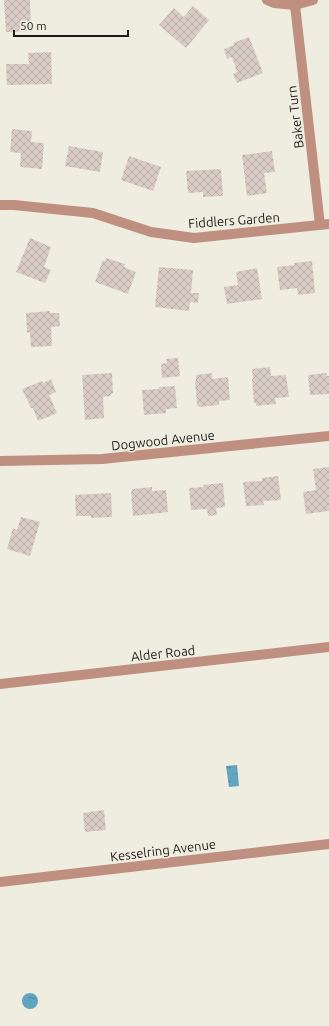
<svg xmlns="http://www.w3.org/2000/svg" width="329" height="1026" viewBox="0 0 329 1026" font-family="Ubuntu,sans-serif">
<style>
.water{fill:url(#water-ripples)}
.building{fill:url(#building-cross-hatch)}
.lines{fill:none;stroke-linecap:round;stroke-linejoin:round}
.minor{stroke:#bf8f80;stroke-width:10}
.labels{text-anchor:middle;stroke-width:3;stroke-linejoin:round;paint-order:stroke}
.street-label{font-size:13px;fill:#1d1c18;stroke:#efeddf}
</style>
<defs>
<pattern id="water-ripples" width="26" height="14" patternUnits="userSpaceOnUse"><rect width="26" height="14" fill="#61a5bf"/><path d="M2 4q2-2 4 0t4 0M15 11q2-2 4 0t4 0" fill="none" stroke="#4f869a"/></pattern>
<pattern id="building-cross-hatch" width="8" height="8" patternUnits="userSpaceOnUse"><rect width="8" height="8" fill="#d9ccc5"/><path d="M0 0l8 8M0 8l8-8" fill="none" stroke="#baafa8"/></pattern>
</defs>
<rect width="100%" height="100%" fill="#efeddf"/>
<g class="water">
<polygon points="237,765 239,786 229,787 226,766"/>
<circle cx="30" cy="1001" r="8"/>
</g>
<g class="building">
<polygon points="4,0 30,0 31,31 6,32"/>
<polygon points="193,6 209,20 186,48 159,25 174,8 184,17"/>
<polygon points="249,37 263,73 237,83 233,74 237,72 232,57 227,59 224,49 234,45 233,43"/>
<polygon points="51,52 52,84 7,85 6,64 29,64 28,53"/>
<polygon points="12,129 32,131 31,142 44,143 42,169 20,167 21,153 10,152"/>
<polygon points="69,146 103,152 100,172 65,166"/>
<polygon points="272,151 275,172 264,173 267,193 247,196 242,155"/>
<polygon points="129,156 161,167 153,191 121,180"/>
<polygon points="221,169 223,196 203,197 203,192 188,193 186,171"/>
<polygon points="30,238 51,247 44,267 51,270 45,283 16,272"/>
<polygon points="106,258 125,264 124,267 136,272 128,294 95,282 103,260 105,261"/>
<polygon points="312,261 315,293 298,295 297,288 280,290 277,267 295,265 294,263"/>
<polygon points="159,267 193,270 191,293 199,293 198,303 190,302 189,311 155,307"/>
<polygon points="257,268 262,299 227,304 224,287 238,285 236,272"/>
<polygon points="50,311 50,313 59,313 60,326 51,327 52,346 31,347 30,333 27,332 26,313"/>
<polygon points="178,358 180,376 162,378 161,364 167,363 166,359"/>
<polygon points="270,367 271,376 286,375 289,397 275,398 276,404 256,406 256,403 254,403 252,379 253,379 252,369"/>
<polygon points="112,373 113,393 111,394 111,396 103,397 104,418 85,420 82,375"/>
<polygon points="212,373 212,379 228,377 230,400 219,401 219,405 199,407 197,404 195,381 196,381 196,375"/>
<polygon points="326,373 327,376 329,376 329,394 310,395 308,375"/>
<polygon points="51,379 56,392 49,395 57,413 38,421 33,408 31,408 22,389 42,381 43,383"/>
<polygon points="175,386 177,408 166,409 166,413 144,415 142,390 159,389 159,387"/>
<polygon points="329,467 329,511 306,514 303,492 316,490 313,469"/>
<polygon points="278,476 281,500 263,501 264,505 246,506 243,482 262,481 262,478"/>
<polygon points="223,483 225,507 216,508 217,515 208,516 207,509 191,510 189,488 203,487 203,485"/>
<polygon points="152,487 152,491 166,490 168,512 133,516 131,492 132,492 132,489"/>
<polygon points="111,493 112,517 91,518 91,516 76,516 75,495"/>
<polygon points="21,517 40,522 30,556 7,549 13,528 17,530"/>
<polygon points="104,810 106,830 85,832 83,813"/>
</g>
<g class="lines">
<g class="minor">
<polyline points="267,0 274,3 295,5 313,0"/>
<polyline points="295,5 320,225"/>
<polyline points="0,205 14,205 93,213 151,232 194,238 329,224"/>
<polyline points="0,461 102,459 329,436"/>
<polyline points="0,684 329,647"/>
<polyline points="0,882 329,844"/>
</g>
</g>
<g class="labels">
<g class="street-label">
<text transform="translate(295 117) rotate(-97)" y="5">Baker Turn</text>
<text transform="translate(234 220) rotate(-4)" y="5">Fiddlers Garden</text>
<text transform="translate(163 440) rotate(-6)" y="5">Dogwood Avenue</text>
<text transform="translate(163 653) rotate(-6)" y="5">Alder Road</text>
<text transform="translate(163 850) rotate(-7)" y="5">Kesselring Avenue</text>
</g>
</g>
<path d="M14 30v6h114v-6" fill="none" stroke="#1d1c18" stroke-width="2"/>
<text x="20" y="30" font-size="12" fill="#1d1c18" stroke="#efeddf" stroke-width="3" paint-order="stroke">50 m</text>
</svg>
